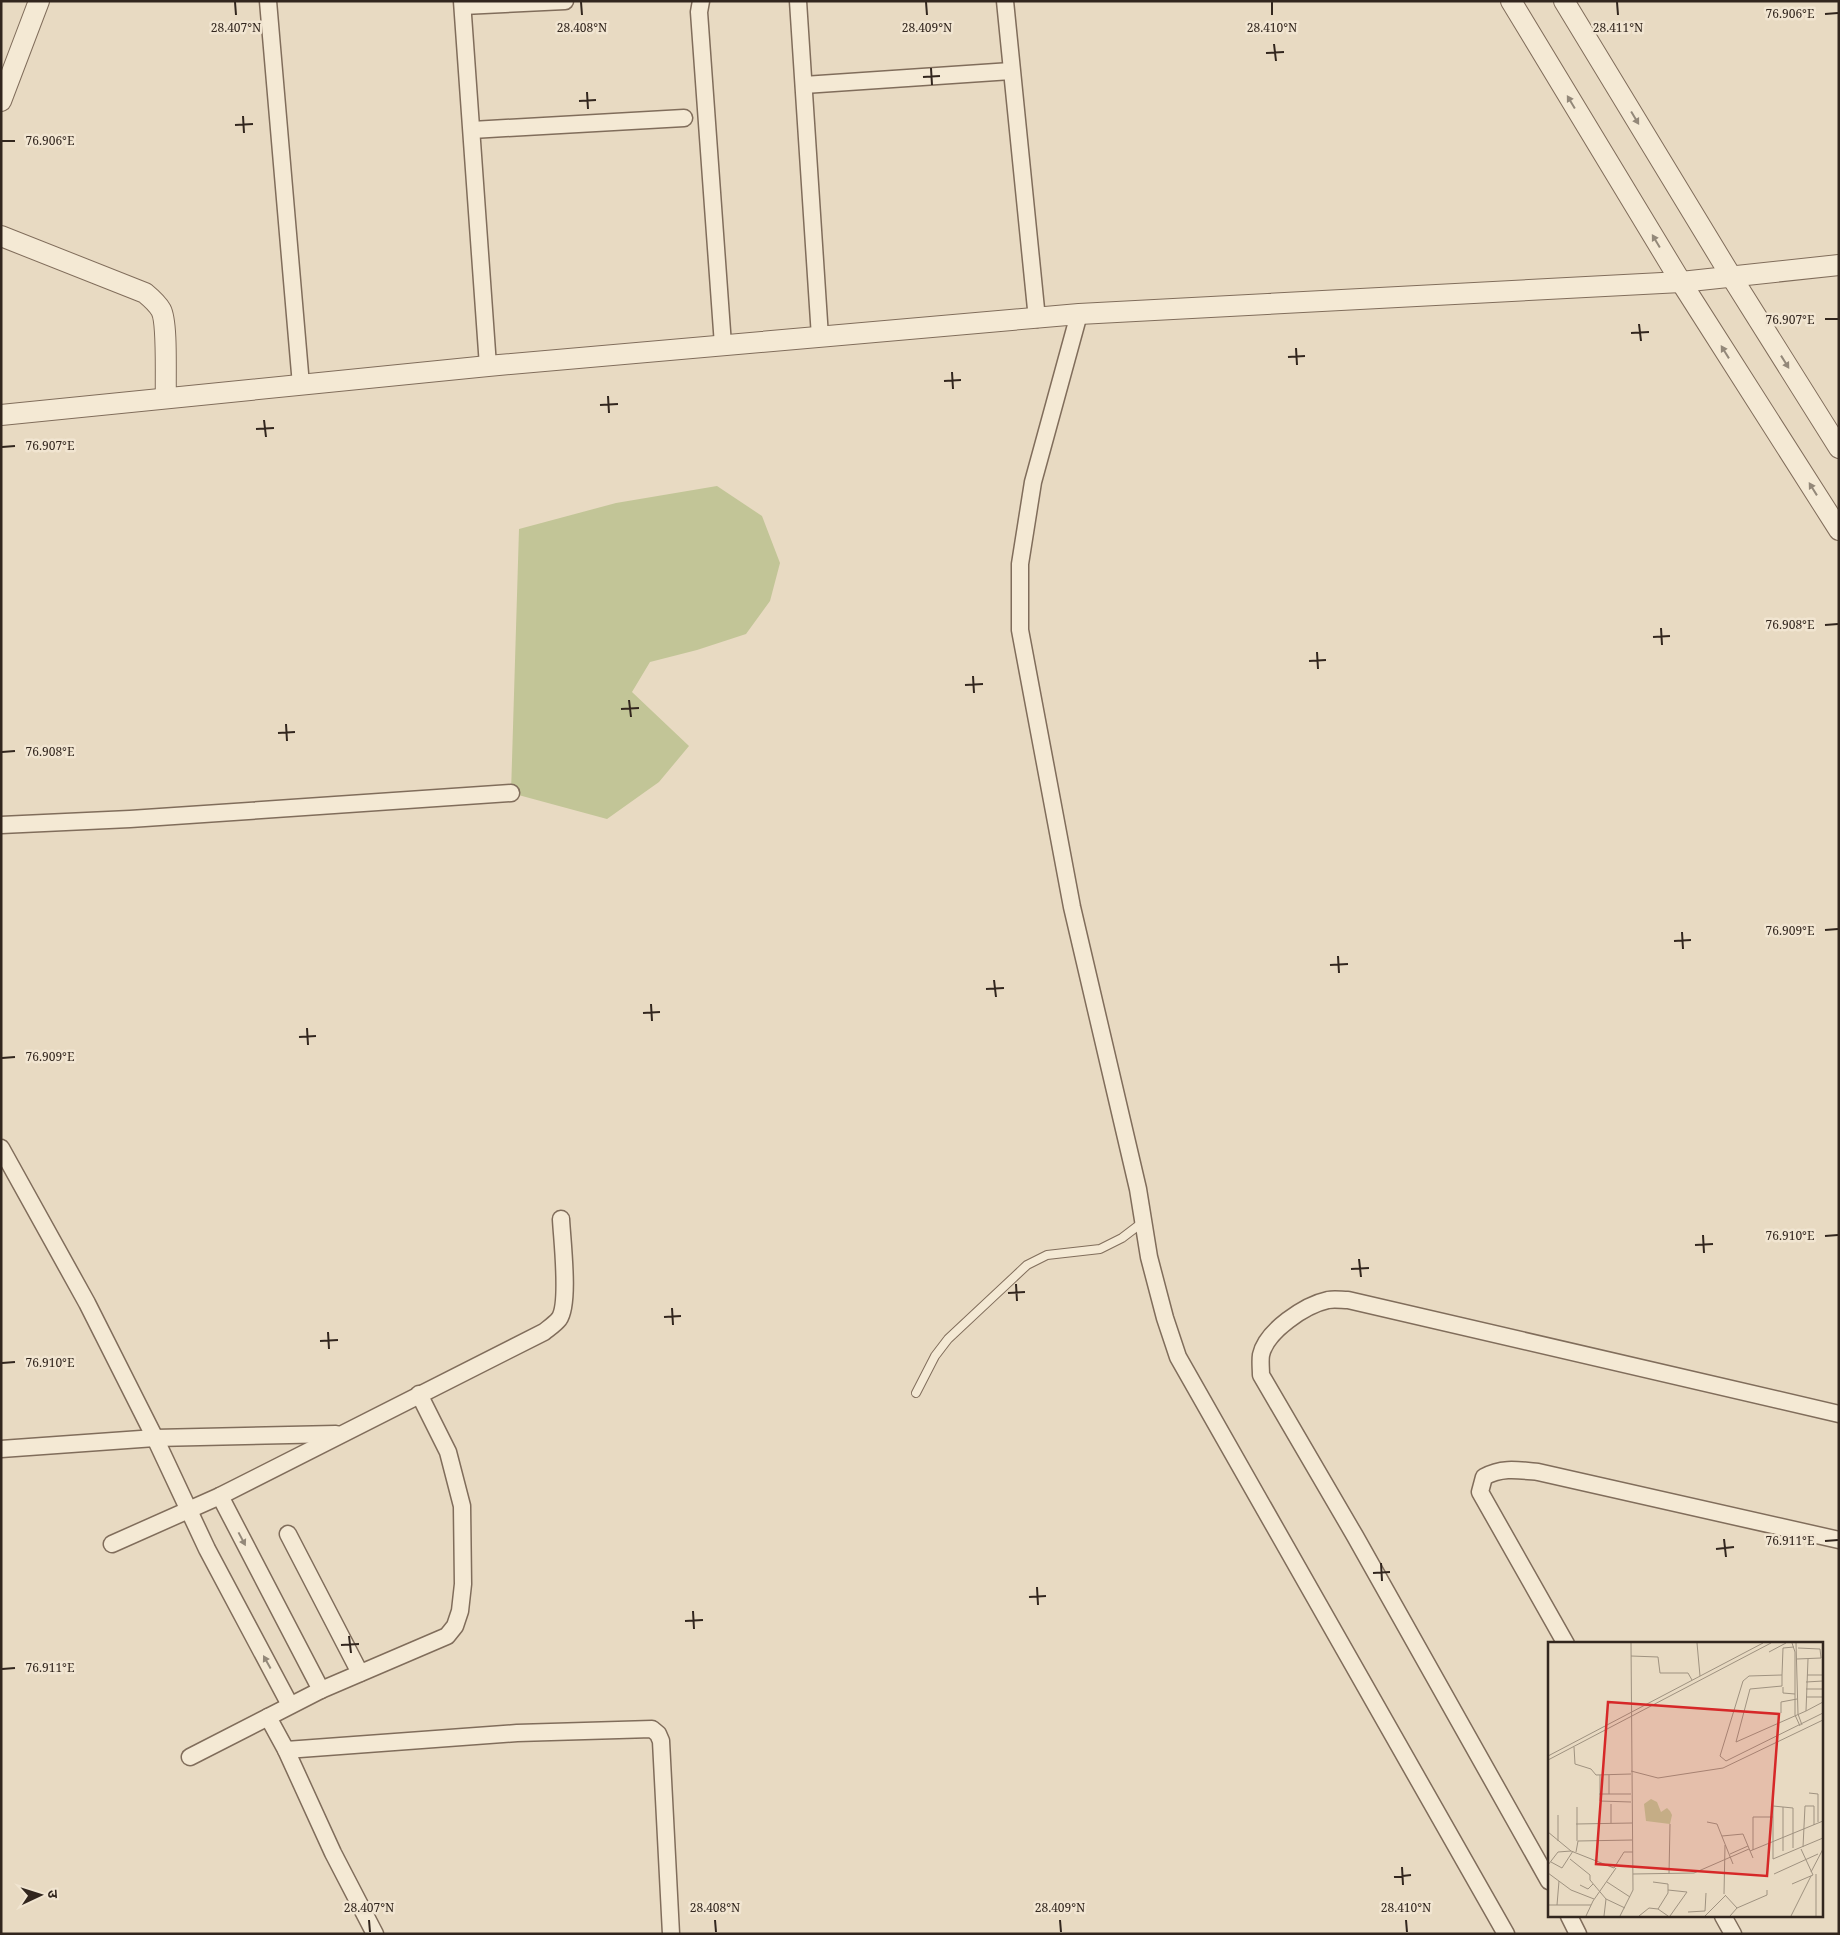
<svg xmlns="http://www.w3.org/2000/svg" width="1840" height="1935" viewBox="0 0 1840 1935" font-family="'Noto Serif','Noto Sans Devanagari',serif">
<style>
.green{fill:#c2c597}
.lines{fill:none;stroke-linecap:round;stroke-linejoin:round}
.service-casing{stroke:#806d5b;stroke-width:10}
.minor-casing{stroke:#806d5b;stroke-width:19}
.tertiary-casing{stroke:#806d5b;stroke-width:22}
.service{stroke:#f4e9d4;stroke-width:8}
.minor{stroke:#f4e9d4;stroke-width:16}
.tertiary{stroke:#f4e9d4;stroke-width:20}
.oneway{fill:#938879}
.ticks{fill:none;stroke:#32261e;stroke-width:2}
.inset-road{fill:none;stroke:#9f9280;stroke-width:1}
.view{fill:#d62828;fill-opacity:0.15;stroke:#d62828;stroke-width:2.5}
.inset-edge{fill:none;stroke:#32261e;stroke-width:2.5}
.ticks-label{font-size:12px;text-anchor:middle;fill:#32261e;stroke:#f1e5d1;stroke-width:5;stroke-linejoin:round;paint-order:stroke}
</style>
<rect width="100%" height="100%" fill="#e8dac2"/>
<polygon class="green" points="717,486 762,516 780,563 770,601 746,634 697,650 650,662 632,692 689,746 659,782 607,819 511,793 519,529 616,503"/>
<g class="lines">
<g class="service-casing">
<polyline id="service" points="916,1393 935,1356 948,1339 1027,1265 1047,1255 1100,1249 1122,1238 1143,1222"/>
</g>
<g class="minor-casing">
<g id="minor">
<polyline points="268,1 301,385"/>
<polyline points="462,1 488,366"/>
<polyline points="701,1 699,12 723,345"/>
<polyline points="798,1 820,337"/>
<polyline points="1005,1 1037,319"/>
<polyline points="463,6 565,1"/>
<polyline points="804,85 1011,71"/>
<polyline points="472,130 684,118"/>
<polyline points="1079,314 1033,482 1020,564 1020,630 1072,907 1138,1189 1149,1257 1165,1318 1178,1357 1506,1934"/>
<polyline points="1,825 130,819 511,793"/>
<polyline points="1,1148 87,1303 155,1438 207,1549 290,1705"/>
<polyline points="1,1449 155,1438 336,1434"/>
<polyline points="220,1496 321,1690"/>
<polyline points="288,1534 360,1673"/>
<path d="M112 1544 220 1496 544 1332C549 1328 555 1324 559 1319 570 1304 562 1240 561 1219"/>
<path d="M1566 1644 1480 1492 1484 1477C1502 1467 1518 1470 1538 1472L1839 1540"/>
<polyline points="268,1717 286,1750 333,1853 375,1934"/>
<polyline points="286,1750 517,1733 652,1729 658,1734 661,1741 671,1934"/>
<polyline points="190,1757 321,1690 447,1636 455,1626 460,1611 463,1584 462,1506 448,1452 419,1394"/>
<path d="M1549 1881 1355 1536 1261 1375C1261 1369 1260 1361 1261 1355 1266 1331 1305 1305 1328 1300 1334 1299 1342 1300 1348 1300L1839 1414"/>
<polyline points="1569,1916 1578,1934"/>
<polyline points="1723,1916 1733,1934"/>
</g>
</g>
<g class="tertiary-casing">
<g id="tertiary">
<polyline points="1511,1 1681,282 1839,530"/>
<polyline points="1564,1 1731,276 1839,448"/>
<polyline points="1,101 39,1"/>
<path d="M1 236 145 293C151 298 157 303 161 310 168 323 165 380 166 398"/>
<polyline points="1,415 488,366 1079,314 1681,282 1839,265"/>
</g>
</g>
<use href="#service" class="service"/>
<use href="#minor" class="minor"/>
<use href="#tertiary" class="tertiary"/>
</g>
<defs><path id="oneway-solid" d="M-6-.8H1V-3.2L6.5 0L1 3.2V.8H-6Z" transform="scale(1.25)"/></defs>
<g class="oneway">
<use href="#oneway-solid" transform="translate(1571 102) rotate(-121)"/>
<use href="#oneway-solid" transform="translate(1635 118) rotate(59)"/>
<use href="#oneway-solid" transform="translate(1656 241) rotate(-121)"/>
<use href="#oneway-solid" transform="translate(1725 352) rotate(-122)"/>
<use href="#oneway-solid" transform="translate(1785 362) rotate(58)"/>
<use href="#oneway-solid" transform="translate(1813 489) rotate(-122)"/>
<use href="#oneway-solid" transform="translate(242 1539) rotate(62)"/>
<use href="#oneway-solid" transform="translate(267 1662) rotate(-119)"/>
</g>
<path class="ticks" d="M235 2 236 15M581 2 582 15M926 2 927 15M1272 2V15M1617 2 1618 15M1825 14 1838 13M1274 44 1276 61M1266 53 1284 52M931 68 932 85M923 77 940 76M587 92 588 109M579 101 596 100M243 116 244 133M235 125 253 124M2 141H15M1825 319H1838M1639 324 1641 341M1631 333 1649 332M1296 348 1297 365M1288 357 1305 356M952 372 953 389M944 381 961 380M608 396 609 413M600 405 618 404M264 420 266 437M256 429 274 428M2 447 15 446M1825 625 1838 624M1661 628 1662 645M1653 637 1670 636M1317 652 1318 669M1309 661 1326 660M973 676 974 693M965 685 983 684M629 700 631 717M621 709 639 708M286 724 287 741M278 733 295 732M2 752 15 751M1825 930 1838 929M1682 932 1683 949M1674 941 1691 940M1338 956 1339 973M1330 965 1348 964M994 980 996 997M986 989 1004 988M651 1004 652 1021M643 1013 660 1012M307 1028 308 1045M299 1037 316 1036M2 1058 15 1057M1703 1235 1704 1253M1825 1236 1838 1235M1695 1245 1713 1244M1359 1259 1361 1277M1351 1269 1369 1268M1016 1284 1017 1301M1008 1293 1025 1292M672 1308 673 1325M664 1317 681 1316M328 1332 329 1349M320 1341 338 1340M2 1363 15 1362M1724 1539 1726 1557M1825 1541 1838 1540M1716 1549 1734 1547M1381 1563 1382 1581M1373 1573 1390 1572M1037 1587 1038 1605M1029 1597 1046 1596M693 1611 694 1629M685 1621 703 1620M349 1636 351 1653M341 1645 359 1644M2 1669 15 1668M1402 1867 1403 1885M1394 1877 1411 1875M369 1920 370 1932M715 1920 716 1932M1060 1920 1061 1932M1406 1920 1407 1932"/>
<g transform="translate(1548 1642)">
<rect width="275" height="275" fill="#e8dac2"/>
<path d="M103 157 109 160 113 170 119 166 122 169 124 173 122 182 98 179 96 162Z" fill="#c2c597"/>
<path class="inset-road" d="M149 1 152 34M244 1 247 10V73L252 84M248 1 250 72 254 83M246 5 235 6 234 33 201 34 195 39 172 114 178 119 275 71M221 10 238 1M83 14 110 15 112 31H140L144 38M249 17 273 16 272 7 250 6M234 33V44L202 47 188 100 258 69 260 17M259 33H275M258 40 275 39M235 45V51L247 52M258 47H275M258 55H275M258 69 275 60M233 71V60L249 57M26 105 27 122 43 127 48 133 83 132M0 114 215 1M0 118 223 1M83 129 110 136 175 126 275 78M52 133V159L83 160M261 151 270 152V180M51 152H83M61 152V133M225 157V217L275 196M225 164 245 166V206M159 180 169 182 185 222M63 181V162M28 182 84 181M0 190 23 209 66 226 76 210H85M174 194 195 192 205 216M10 199V173M29 199V165M255 205 257 164H266V183M205 208V175H225M202 209 275 179M235 209V165M28 210 30 199 84 198M182 212 200 204M22 217 42 233V238L58 257 77 266M3 220 14 226 25 209M0 223 10 210 23 209M263 230 275 207M0 231 23 248 46 257M85 232 146 231 201 207M121 232 122 182M226 232 270 212M268 232V274M59 240 82 255M105 240 120 242V251L110 267 120 274M244 242 265 233 253 207M32 243 40 247 45 242M120 248 139 250 122 274M176 252 177 203M177 253 189 266M0 263H43M9 263 11 239M140 270 157 269 158 251M38 274 45 259 68 226M56 274 58 257M72 274 85 248 83 1M91 274 101 266 110 267M157 274 178 253M182 274 189 266 219 253V248M243 274 263 234"/>
<path class="view" d="M60 60 231 72 219 234 48 222Z"/>
<rect width="275" height="275" class="inset-edge"/>
</g>
<g class="ticks-label">
<text x="1790" y="18">76.906°E</text>
<text x="236" y="32">28.407°N</text>
<text x="582" y="32">28.408°N</text>
<text x="927" y="32">28.409°N</text>
<text x="1272" y="32">28.410°N</text>
<text x="1618" y="32">28.411°N</text>
<text x="50" y="145">76.906°E</text>
<text x="1790" y="324">76.907°E</text>
<text x="50" y="450">76.907°E</text>
<text x="1790" y="629">76.908°E</text>
<text x="50" y="756">76.908°E</text>
<text x="1790" y="935">76.909°E</text>
<text x="50" y="1061">76.909°E</text>
<text x="1790" y="1240">76.910°E</text>
<text x="50" y="1367">76.910°E</text>
<text x="1790" y="1545">76.911°E</text>
<text x="50" y="1672">76.911°E</text>
<text x="369" y="1912">28.407°N</text>
<text x="715" y="1912">28.408°N</text>
<text x="1060" y="1912">28.409°N</text>
<text x="1406" y="1912">28.410°N</text>
</g>
<rect width="1840" height="1935" fill="none" stroke="#32261e" stroke-width="5"/>
<g transform="translate(40 1895) rotate(86)" stroke="#f1e5d1" stroke-width="4" paint-order="stroke">
<path d="M0-4L9 19L0 12L-9 19Z" fill="#32261e"/>
<text y="-8" font-size="14" font-weight="bold" text-anchor="middle" fill="#32261e">उ</text>
</g>
</svg>
